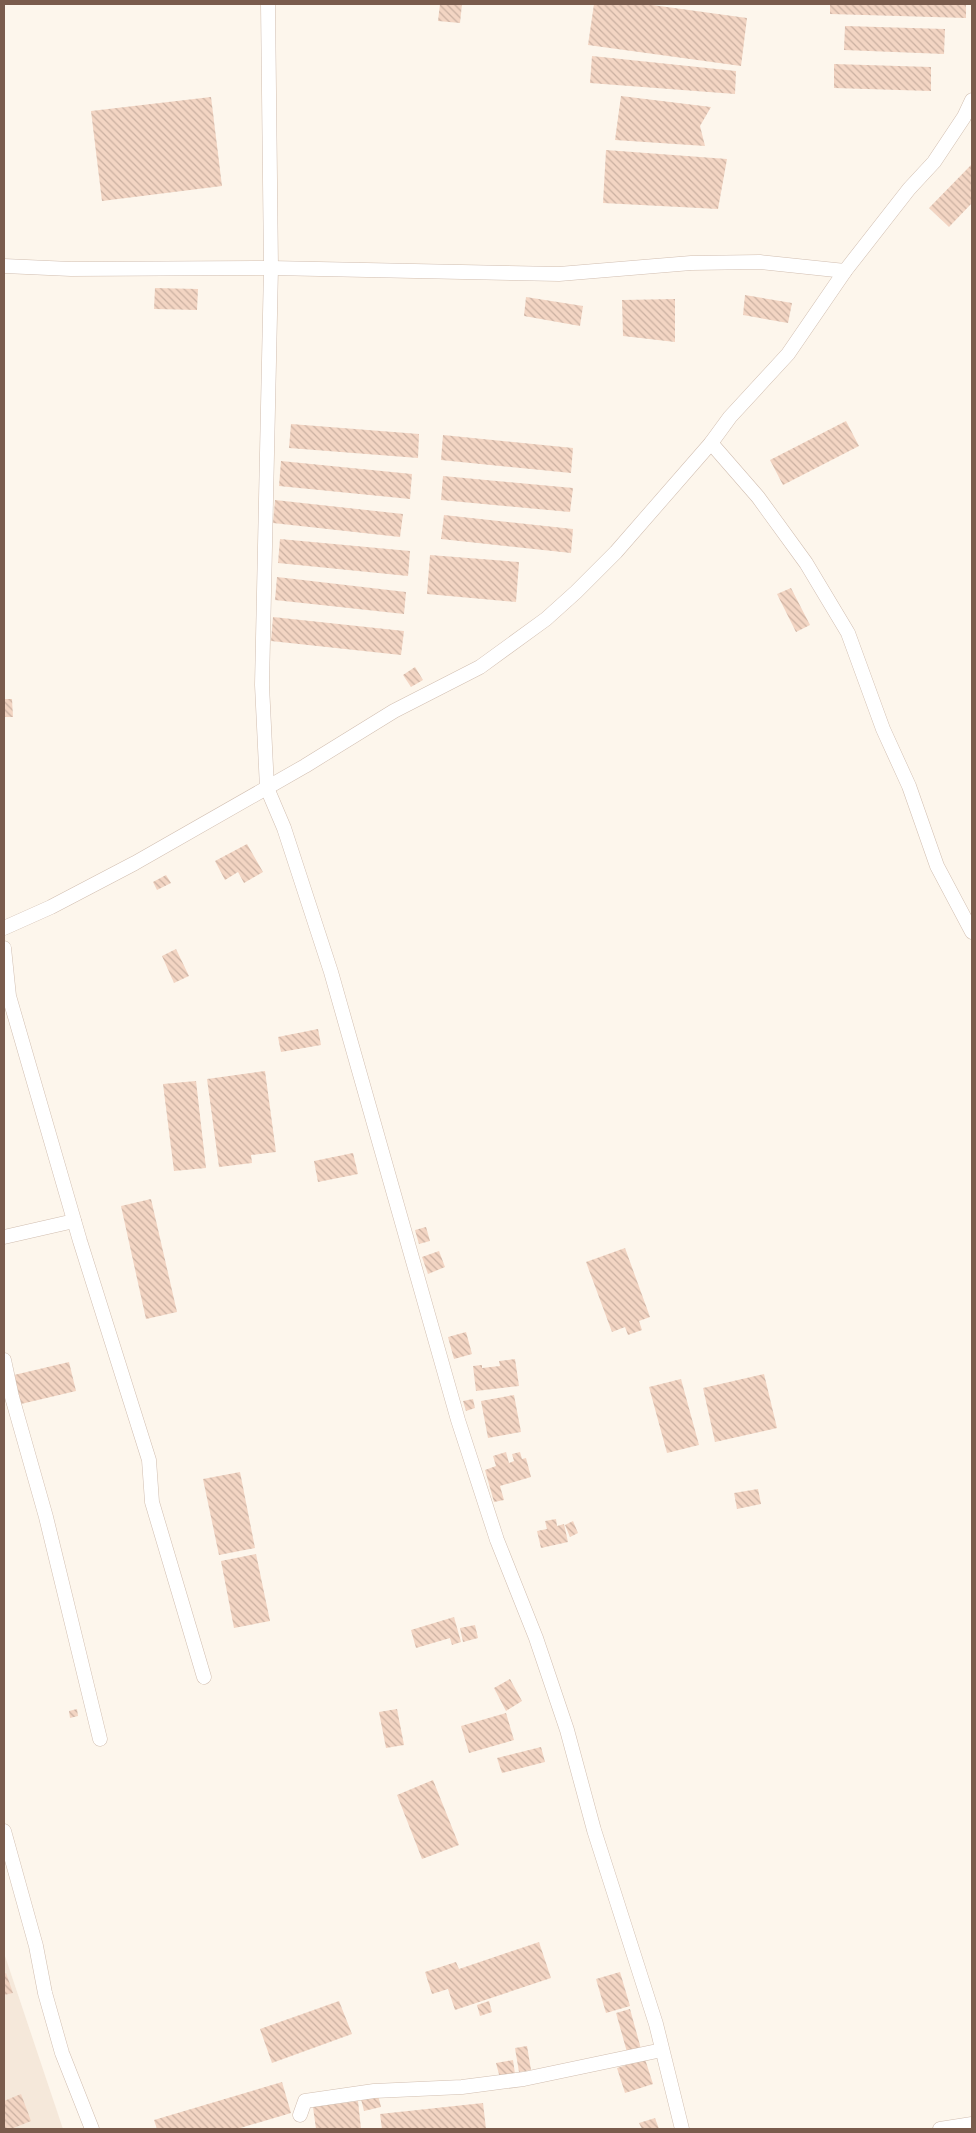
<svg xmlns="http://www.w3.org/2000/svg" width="976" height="2133" viewBox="0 0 976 2133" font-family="Figtree,sans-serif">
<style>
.residential{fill:#f5e8da}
.building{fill:url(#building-back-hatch)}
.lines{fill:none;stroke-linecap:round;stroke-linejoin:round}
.street-casing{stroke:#d1beb0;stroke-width:15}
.street{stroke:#fff;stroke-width:14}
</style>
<defs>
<pattern id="building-back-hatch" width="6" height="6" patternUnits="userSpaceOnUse" patternTransform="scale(1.25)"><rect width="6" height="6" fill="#f3d5c3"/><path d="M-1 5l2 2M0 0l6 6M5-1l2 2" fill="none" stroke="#cab0a1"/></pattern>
</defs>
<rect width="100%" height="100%" fill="#fdf6ec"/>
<polygon class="residential" points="4,1953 63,2129 4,2129"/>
<g class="building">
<polygon points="440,4 462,4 460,23 438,21"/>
<polygon points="594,4 645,4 747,18 741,66 588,45"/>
<polygon points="830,4 966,4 966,18 830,14"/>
<polygon points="845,26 945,29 944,54 844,50"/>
<polygon points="592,56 736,71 735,94 590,83"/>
<polygon points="834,64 931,67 931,91 834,88"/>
<polygon points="621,96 711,107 700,126 705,146 615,140"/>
<polygon points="211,97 222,186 102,201 91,111"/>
<polygon points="606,150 727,159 718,209 603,203"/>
<polygon points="972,164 972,203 949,227 929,208"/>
<polygon points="155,288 198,289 197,310 154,309"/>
<polygon points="745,295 792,303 788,323 743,315"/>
<polygon points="526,297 583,306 580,326 524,316"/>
<polygon points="675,299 675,342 623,336 622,300"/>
<polygon points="846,421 859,446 783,485 770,460"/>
<polygon points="291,424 419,434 418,458 289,448"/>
<polygon points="443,435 573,448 571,473 441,460"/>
<polygon points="281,461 412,474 410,499 279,486"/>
<polygon points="443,476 573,488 570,512 441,500"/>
<polygon points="275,500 403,514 400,537 273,523"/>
<polygon points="444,515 573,529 571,553 441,539"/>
<polygon points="280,539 410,551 408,576 278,563"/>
<polygon points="430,555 519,562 516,602 427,594"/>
<polygon points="277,577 406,592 404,614 275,600"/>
<polygon points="791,588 810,625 796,632 777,594"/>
<polygon points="273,617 404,631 401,655 271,641"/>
<polygon points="415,667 423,680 411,687 403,675"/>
<polygon points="4,699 12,699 13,717 4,717"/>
<polygon points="247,844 263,872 244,883 238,872 225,880 215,861"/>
<polygon points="166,875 171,883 157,890 153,882"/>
<polygon points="176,949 189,976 174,983 162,956"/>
<polygon points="318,1029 321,1045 281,1052 278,1037"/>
<polygon points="265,1071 276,1152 251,1155 252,1163 219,1167 207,1079"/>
<polygon points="196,1081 206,1168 174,1171 163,1084"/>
<polygon points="353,1153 358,1174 318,1182 314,1161"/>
<polygon points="151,1199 177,1312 146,1319 121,1206"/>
<polygon points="426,1227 430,1241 419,1244 415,1230"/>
<polygon points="625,1248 650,1317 639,1321 642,1330 628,1335 625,1327 612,1332 586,1262"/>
<polygon points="439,1251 445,1267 428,1274 422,1257"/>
<polygon points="466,1332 472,1354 454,1359 448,1337"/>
<polygon points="515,1359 519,1386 476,1391 473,1366 482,1365 482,1368 500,1366 499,1361"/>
<polygon points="69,1362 76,1391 21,1404 14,1375"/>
<polygon points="764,1374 777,1428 715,1442 703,1388"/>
<polygon points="681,1379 699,1445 667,1453 649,1387"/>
<polygon points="514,1395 521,1432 488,1438 481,1401"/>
<polygon points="473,1399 475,1408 466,1411 463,1401"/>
<polygon points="506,1452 509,1463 514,1461 512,1454 520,1452 522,1459 526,1458 531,1477 500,1486 504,1500 494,1502 485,1470 496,1466 493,1456"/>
<polygon points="240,1472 255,1548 219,1555 203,1479"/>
<polygon points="758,1489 761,1504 737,1509 734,1493"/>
<polygon points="556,1519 557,1526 564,1524 568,1542 541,1548 537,1531 547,1529 545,1521"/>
<polygon points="573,1521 578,1533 570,1537 565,1525"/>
<polygon points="256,1554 270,1621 234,1628 221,1561"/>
<polygon points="454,1617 461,1642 452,1645 450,1638 416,1648 411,1630"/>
<polygon points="475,1625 478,1638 463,1642 460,1628"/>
<polygon points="510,1679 522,1701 506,1711 494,1688"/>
<polygon points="77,1709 78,1716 70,1718 69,1711"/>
<polygon points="397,1709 404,1745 386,1748 379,1712"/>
<polygon points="506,1713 514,1740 469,1753 461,1726"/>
<polygon points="541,1747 545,1762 502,1773 497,1758"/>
<polygon points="433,1780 459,1845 422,1859 397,1795"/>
<polygon points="539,1942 551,1978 455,2010 448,1989 432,1994 425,1972 456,1962 459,1969"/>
<polygon points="620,1972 630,2006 606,2013 596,1979"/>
<polygon points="6,1973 13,1993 4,1995 4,1974"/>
<polygon points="339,2001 352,2034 272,2063 260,2029"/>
<polygon points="489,2001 492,2012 480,2016 477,2005"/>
<polygon points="630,2009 641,2049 627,2052 616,2013"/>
<polygon points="527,2046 531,2070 519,2072 515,2048"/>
<polygon points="645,2059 653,2084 625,2093 617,2068"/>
<polygon points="513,2060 515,2074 500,2078 496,2063"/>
<polygon points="282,2082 291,2113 237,2129 157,2129 154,2120"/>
<polygon points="21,2094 31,2121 11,2129 4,2129 4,2101"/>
<polygon points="378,2095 381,2107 364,2111 361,2099"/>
<polygon points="358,2101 361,2129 316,2129 313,2107"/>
<polygon points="483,2103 486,2129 382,2129 380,2114"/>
<polygon points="655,2118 659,2129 642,2129 639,2123"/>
</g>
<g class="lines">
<g class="street-casing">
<g id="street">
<polyline points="268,4 271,268 262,685 267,788 284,828 331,972 458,1420 497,1540 536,1638 567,1730 594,1830 656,2024 682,2129"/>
<polyline points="4,266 71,269 271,268 559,274 691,263 760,262 845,271"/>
<polyline points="711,443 758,497 806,563 848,633 883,729 909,786 937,866 972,932"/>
<polyline points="4,928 51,907 135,863 305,766 394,711 480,667 546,619 576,592 616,552 711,443 730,417 788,354 845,271 909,189 934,162 964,117 972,100"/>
<polyline points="4,948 9,996 80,1241 149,1460 152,1502 204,1677"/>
<polyline points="4,1237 74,1221"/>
<polyline points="4,1360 12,1397 46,1517 100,1739"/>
<polyline points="4,1831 36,1946 45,1993 62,2053 92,2129"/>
<polyline points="300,2115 305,2101 374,2091 462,2087 524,2079 662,2050"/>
<polyline points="940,2129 972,2124"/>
</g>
</g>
<use href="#street" class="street"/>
</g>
<rect width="976" height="2133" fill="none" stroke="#7a5c4d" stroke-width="10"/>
</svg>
